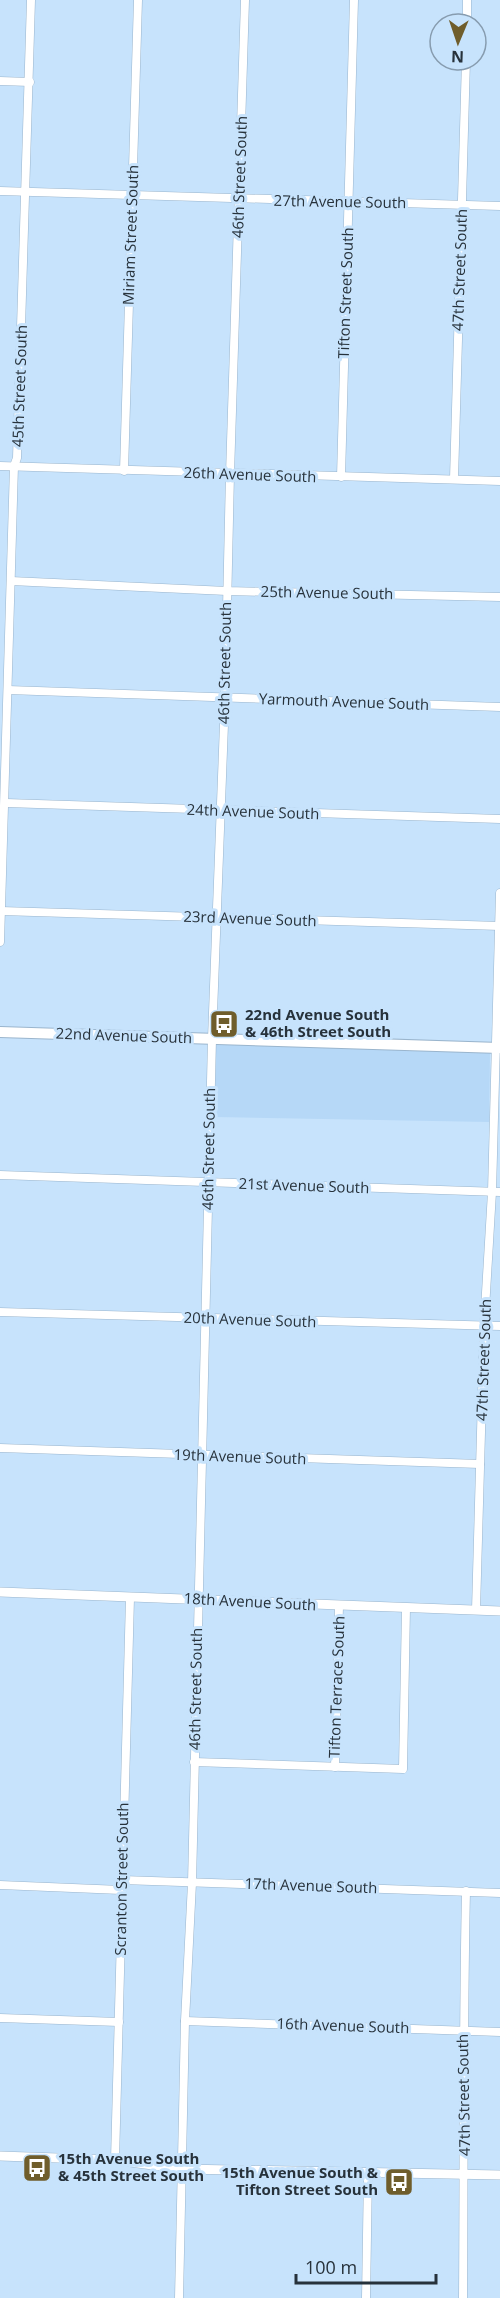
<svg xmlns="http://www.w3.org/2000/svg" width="500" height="2298" viewBox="0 0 500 2298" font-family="'Open Sans',sans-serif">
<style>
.built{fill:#b6d8f7}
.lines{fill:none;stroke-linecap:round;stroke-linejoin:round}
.minor-casing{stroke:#9ab5cd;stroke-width:9}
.tertiary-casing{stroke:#9ab5cd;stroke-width:10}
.secondary-casing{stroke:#9ab5cd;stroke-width:12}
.minor{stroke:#fff;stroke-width:8}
.tertiary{stroke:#fff;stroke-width:9}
.secondary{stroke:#fff;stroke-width:10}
.labels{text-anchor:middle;stroke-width:6;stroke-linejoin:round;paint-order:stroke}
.street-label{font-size:15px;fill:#27323b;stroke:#c7e3fc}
.poi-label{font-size:15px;font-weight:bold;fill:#27323b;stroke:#c7e3fc;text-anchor:start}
</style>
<rect width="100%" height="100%" fill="#c7e3fc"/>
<polygon class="built" points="216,1044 490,1053 489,1122 215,1117"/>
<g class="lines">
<g class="minor-casing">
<g id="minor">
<polyline points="467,24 467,0"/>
<polyline points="0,81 30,82"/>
<polyline points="0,191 500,206"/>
<polyline points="0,466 500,481"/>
<polyline points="124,471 138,0"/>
<polyline points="341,477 354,0"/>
<polyline points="454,479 466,60"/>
<polyline points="11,581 227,591 500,597"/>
<polyline points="8,690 500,707"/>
<polyline points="6,803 500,819"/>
<polyline points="1,911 500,926"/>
<polyline points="0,942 14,466 17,458 31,0"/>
<polyline points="0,1175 500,1192"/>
<polyline points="0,1312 500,1326"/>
<polyline points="0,1448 480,1464"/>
<polyline points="476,1610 484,1326 492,1192 500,893"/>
<polyline points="194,1762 403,1769 406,1608"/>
<polyline points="335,1767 339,1606"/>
<polyline points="122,1880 500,1893"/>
<polyline points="0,1885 121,1890"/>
<polyline points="0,2018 119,2022"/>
<polyline points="185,2021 500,2032"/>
<polyline points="115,2160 130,1598"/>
<polyline points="179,2298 185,2021 192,1883 212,1039 225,698 230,474 245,0"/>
<polyline points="366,2298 368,2173"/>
<path d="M463 2298C464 2162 463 2027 466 1891"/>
</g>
</g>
<g class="tertiary-casing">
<g id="tertiary">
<polyline points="0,1592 500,1611"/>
<polyline points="0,2156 115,2160 183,2169 500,2175"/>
</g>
</g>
<g class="secondary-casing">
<polyline id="secondary" points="0,1032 500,1048"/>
</g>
<use href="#minor" class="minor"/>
<use href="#tertiary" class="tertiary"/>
<use href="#secondary" class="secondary"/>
</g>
<defs>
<g id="bus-square" transform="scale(1.5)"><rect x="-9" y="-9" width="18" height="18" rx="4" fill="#6f5d2b" stroke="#c7e3fc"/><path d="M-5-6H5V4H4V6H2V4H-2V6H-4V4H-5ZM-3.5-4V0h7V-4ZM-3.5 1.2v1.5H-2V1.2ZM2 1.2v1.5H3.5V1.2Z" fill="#fff"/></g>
</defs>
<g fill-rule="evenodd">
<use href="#bus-square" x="224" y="1024"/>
<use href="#bus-square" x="37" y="2168"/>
<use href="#bus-square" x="399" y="2182"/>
</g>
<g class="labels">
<g class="street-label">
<text transform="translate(240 177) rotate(-88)" y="5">46th Street South</text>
<text transform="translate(340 202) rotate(1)" y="5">27th Avenue South</text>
<text transform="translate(131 235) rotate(-88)" y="5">Miriam Street South</text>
<text transform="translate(460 270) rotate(-88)" y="5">47th Street South</text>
<text transform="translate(346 293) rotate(-88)" y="5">Tifton Street South</text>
<text transform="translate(20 386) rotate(-88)" y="5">45th Street South</text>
<text transform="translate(250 475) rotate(2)" y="5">26th Avenue South</text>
<text transform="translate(327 593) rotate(1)" y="5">25th Avenue South</text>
<text transform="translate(225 663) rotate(-89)" y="5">46th Street South</text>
<text transform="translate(344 702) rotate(2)" y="5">Yarmouth Avenue South</text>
<text transform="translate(253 812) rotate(2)" y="5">24th Avenue South</text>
<text transform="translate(250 919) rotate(2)" y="5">23rd Avenue South</text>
<text transform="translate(124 1036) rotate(2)" y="5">22nd Avenue South</text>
<text transform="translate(209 1149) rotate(-89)" y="5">46th Street South</text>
<text transform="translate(304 1186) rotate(2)" y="5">21st Avenue South</text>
<text transform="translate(250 1320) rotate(2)" y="5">20th Avenue South</text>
<text transform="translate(484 1360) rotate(-88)" y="5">47th Street South</text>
<text transform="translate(240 1457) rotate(2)" y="5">19th Avenue South</text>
<text transform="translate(250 1602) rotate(3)" y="5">18th Avenue South</text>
<text transform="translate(337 1687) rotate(-88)" y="5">Tifton Terrace South</text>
<text transform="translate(196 1689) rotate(-89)" y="5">46th Street South</text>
<text transform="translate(122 1879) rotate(-89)" y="5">Scranton Street South</text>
<text transform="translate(311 1886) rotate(2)" y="5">17th Avenue South</text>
<text transform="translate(343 2026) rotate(2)" y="5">16th Avenue South</text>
<text transform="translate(464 2095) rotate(-91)" y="5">47th Street South</text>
</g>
<g class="poi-label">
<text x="245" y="1020">22nd Avenue South<tspan x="245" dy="17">&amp; 46th Street South</tspan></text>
<text x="58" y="2164">15th Avenue South<tspan x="58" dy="17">&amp; 45th Street South</tspan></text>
<text x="378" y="2178" text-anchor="end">15th Avenue South &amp;<tspan x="378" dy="17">Tifton Street South</tspan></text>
</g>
</g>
<g transform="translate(458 42) rotate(182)"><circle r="28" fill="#c7e3fc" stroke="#879caf" stroke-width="1.5"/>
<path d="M0-4.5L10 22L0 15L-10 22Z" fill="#6f5d2b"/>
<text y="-9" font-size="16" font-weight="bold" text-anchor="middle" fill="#27323b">N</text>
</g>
<path d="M296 2274v9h140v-9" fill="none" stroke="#27323b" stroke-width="3"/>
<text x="305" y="2274" font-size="18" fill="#27323b" stroke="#c7e3fc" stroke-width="4.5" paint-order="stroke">100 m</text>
</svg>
